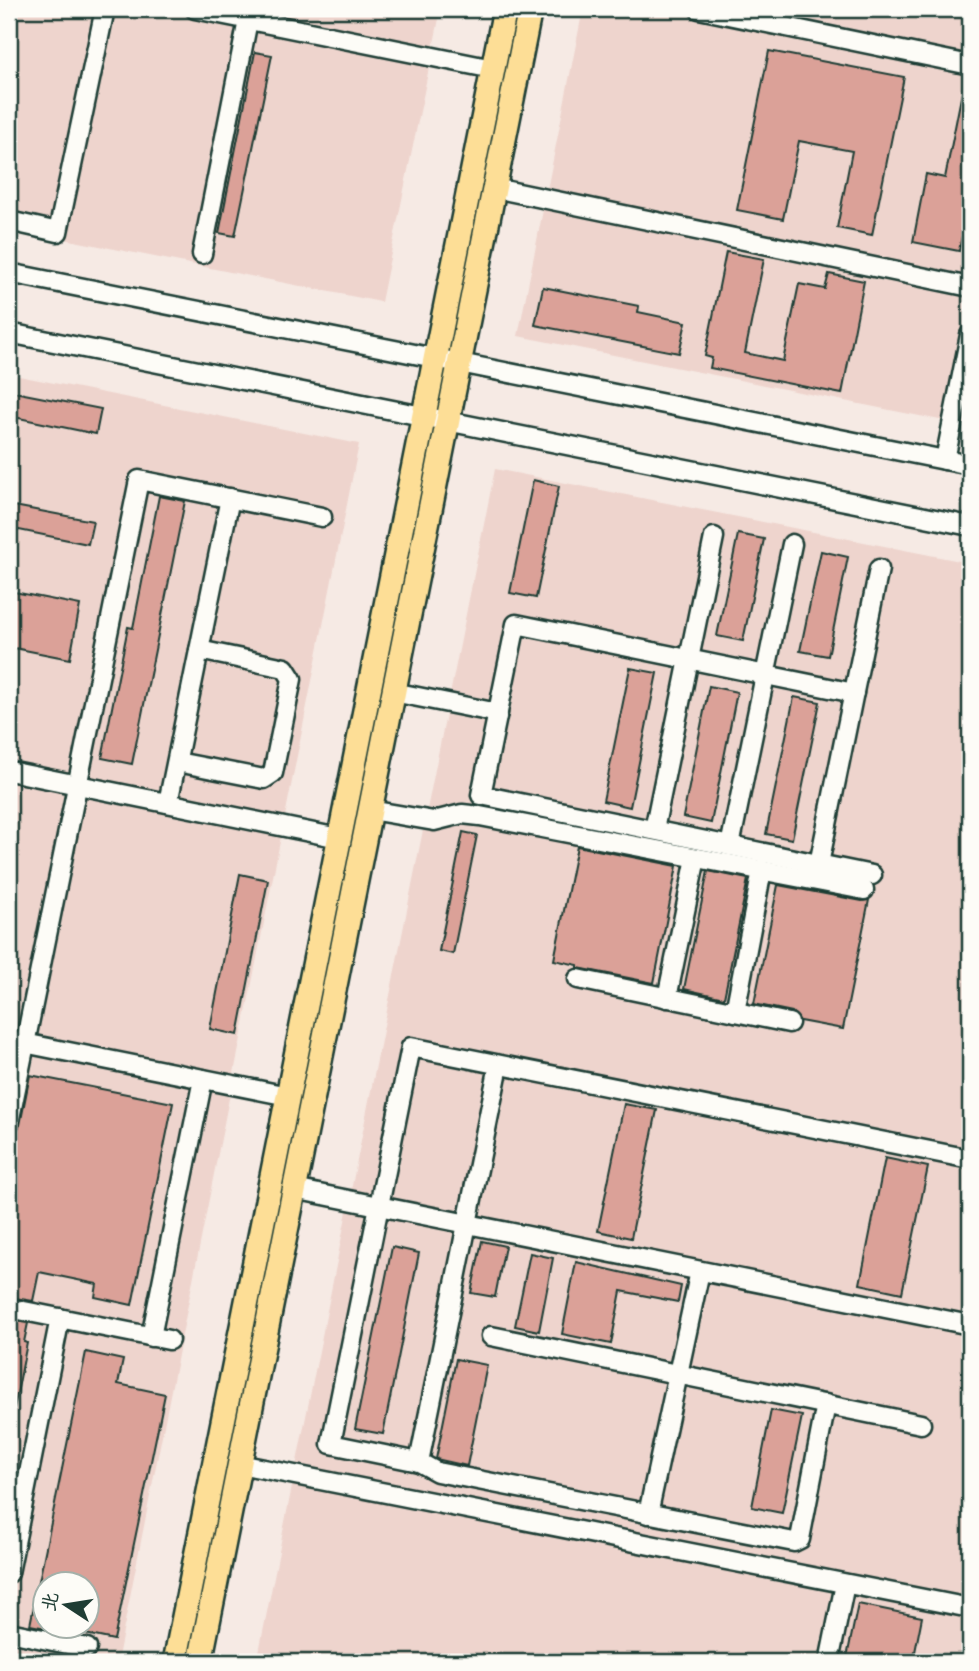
<svg xmlns="http://www.w3.org/2000/svg" width="979" height="1671" viewBox="0 0 979 1671" font-family="'Playpen Sans','LXGW WenKai TC',sans-serif">
<style>
.built{fill:#eed4cd;fill-rule:evenodd}
.building{fill:#dba198;stroke:#1f3d34;stroke-width:2}
.lines{fill:none;stroke-linecap:round;stroke-linejoin:round}
.minor-casing{stroke:#1f3d34;stroke-width:23}
.major-casing{stroke:#1f3d34;stroke-width:28}
.minor{stroke:#fdfcf7;stroke-width:18}
.major{stroke:#fdde96;stroke-width:23}
</style>
<rect width="100%" height="100%" fill="#f6eae4"/>
<filter id="ink" filterUnits="userSpaceOnUse"><feTurbulence type="fractalNoise" baseFrequency=".0143" numOctaves="2"/><feDisplacementMap in="SourceGraphic" scale="14" xChannelSelector="R" yChannelSelector="G"/><feConvolveMatrix kernelMatrix="1 2 1 2 8 2 1 2 1" color-interpolation-filters="sRGB"/></filter>
<g filter="url(#ink)">
<g class="built">
<polygon points="9,9 441,9 381,302 9,228"/>
<polygon points="583,9 970,9 970,426 518,336"/>
<path d="M9 374 359 444 117 1662H9ZM46 1584H88V1626H46Z"/>
<polygon points="495,469 970,563 970,1662 257,1662"/>
</g>
<g class="building">
<polygon points="769,51 904,77 872,235 837,228 852,151 799,141 783,219 737,210"/>
<polygon points="255,52 272,55 235,236 219,233"/>
<polygon points="965,77 970,78 970,195 959,251 913,242 926,174 945,178"/>
<polygon points="726,252 764,259 745,353 783,361 799,284 825,289 829,274 864,281 842,394 710,368 712,358 705,356"/>
<polygon points="543,287 639,306 638,312 686,322 679,353 535,325"/>
<polygon points="9,391 101,409 96,434 9,416"/>
<polygon points="533,480 559,486 536,598 510,593"/>
<polygon points="159,496 185,501 132,764 102,758 128,627 133,628"/>
<polygon points="9,505 93,521 88,544 9,528"/>
<polygon points="738,534 764,539 743,641 717,636"/>
<polygon points="821,551 848,557 828,656 800,651"/>
<polygon points="9,591 80,605 70,659 9,647"/>
<polygon points="630,668 657,673 630,807 603,801"/>
<polygon points="709,686 737,692 711,823 683,817"/>
<polygon points="794,697 820,702 792,839 766,834"/>
<polygon points="463,832 477,835 453,954 439,951"/>
<polygon points="577,846 677,866 654,983 578,968 578,965 554,960"/>
<polygon points="708,871 748,879 724,998 684,989"/>
<polygon points="240,874 268,880 238,1035 210,1029"/>
<polygon points="778,885 862,901 869,900 843,1029 800,1021 792,1012 754,1004"/>
<polygon points="30,1075 173,1103 132,1305 95,1297 97,1284 39,1272 33,1301 9,1297 9,1153 13,1134 20,1125"/>
<polygon points="624,1104 657,1110 631,1238 598,1231"/>
<polygon points="885,1158 928,1167 902,1293 860,1284"/>
<polygon points="482,1241 505,1246 495,1297 471,1293"/>
<polygon points="392,1247 419,1253 383,1434 355,1429"/>
<polygon points="530,1253 553,1258 539,1331 515,1326"/>
<polygon points="576,1262 681,1286 678,1302 621,1291 611,1344 562,1334"/>
<polygon points="9,1320 28,1323 24,1342 27,1343 14,1409 9,1409"/>
<polygon points="86,1352 123,1360 118,1384 165,1394 114,1640 66,1630 66,1626 88,1626 88,1601 91,1584 46,1584 46,1628 30,1625"/>
<polygon points="456,1359 487,1365 467,1466 436,1459"/>
<polygon points="771,1410 802,1416 782,1513 752,1507"/>
<polygon points="858,1604 922,1617 913,1662 846,1662"/>
</g>
<g class="lines">
<g class="minor-casing">
<g id="minor">
<polyline points="195,9 493,69"/>
<polyline points="699,9 970,65"/>
<polyline points="494,188 970,287"/>
<polyline points="9,221 58,232 105,9"/>
<polyline points="202,254 250,10"/>
<polyline points="9,273 970,465"/>
<polyline points="9,333 970,526"/>
<polyline points="945,460 970,335"/>
<polyline points="393,692 498,713"/>
<polyline points="854,693 516,624 481,795 872,875"/>
<polyline points="177,762 264,779 273,773 292,679 285,668 199,650"/>
<polyline points="9,771 339,838"/>
<polyline points="168,803 230,498"/>
<polyline points="370,810 434,821 462,814 480,816 864,890"/>
<polyline points="654,830 714,537"/>
<polyline points="730,846 792,544"/>
<polyline points="819,864 879,569"/>
<polyline points="578,979 789,1023"/>
<polyline points="667,998 696,858"/>
<polyline points="735,1012 762,870"/>
<polyline points="9,1040 288,1096"/>
<polyline points="9,1123 139,480 322,517"/>
<polyline points="294,1189 970,1325"/>
<polyline points="9,1308 169,1340"/>
<polyline points="491,1336 921,1424"/>
<polyline points="151,1337 203,1079"/>
<polyline points="826,1404 800,1539 794,1542 437,1472 419,1462 331,1444 411,1047 970,1159"/>
<polyline points="419,1462 499,1065"/>
<polyline points="239,1464 970,1608"/>
<polyline points="648,1514 700,1271"/>
<polyline points="9,1573 60,1318"/>
<polyline points="9,1632 87,1648"/>
<polyline points="829,1662 845,1584"/>
</g>
</g>
<g class="major-casing">
<g id="major">
<polyline points="175,1662 505,9"/>
<polyline points="200,1662 530,9"/>
</g>
</g>
<use href="#minor" class="minor"/>
<use href="#major" class="major"/>
</g>
</g>
<rect width="979" height="1671" fill="none" stroke="#fdfcf7" stroke-width="35"/>
<rect x="18" y="18" width="944" height="1636" fill="none" stroke="#1f3d34" stroke-width="2.5" filter="url(#ink)"/>
<g transform="translate(66 1605) rotate(282)"><circle r="33" fill="#fdfcf7" stroke="#a4b0a9" stroke-width="2"/>
<path d="M0-5L12 26L0 18L-12 26Z" fill="#1f3d34"/>
<text y="-10" font-size="19" font-weight="bold" text-anchor="middle" fill="#1f3d34">北</text>
</g>
</svg>
